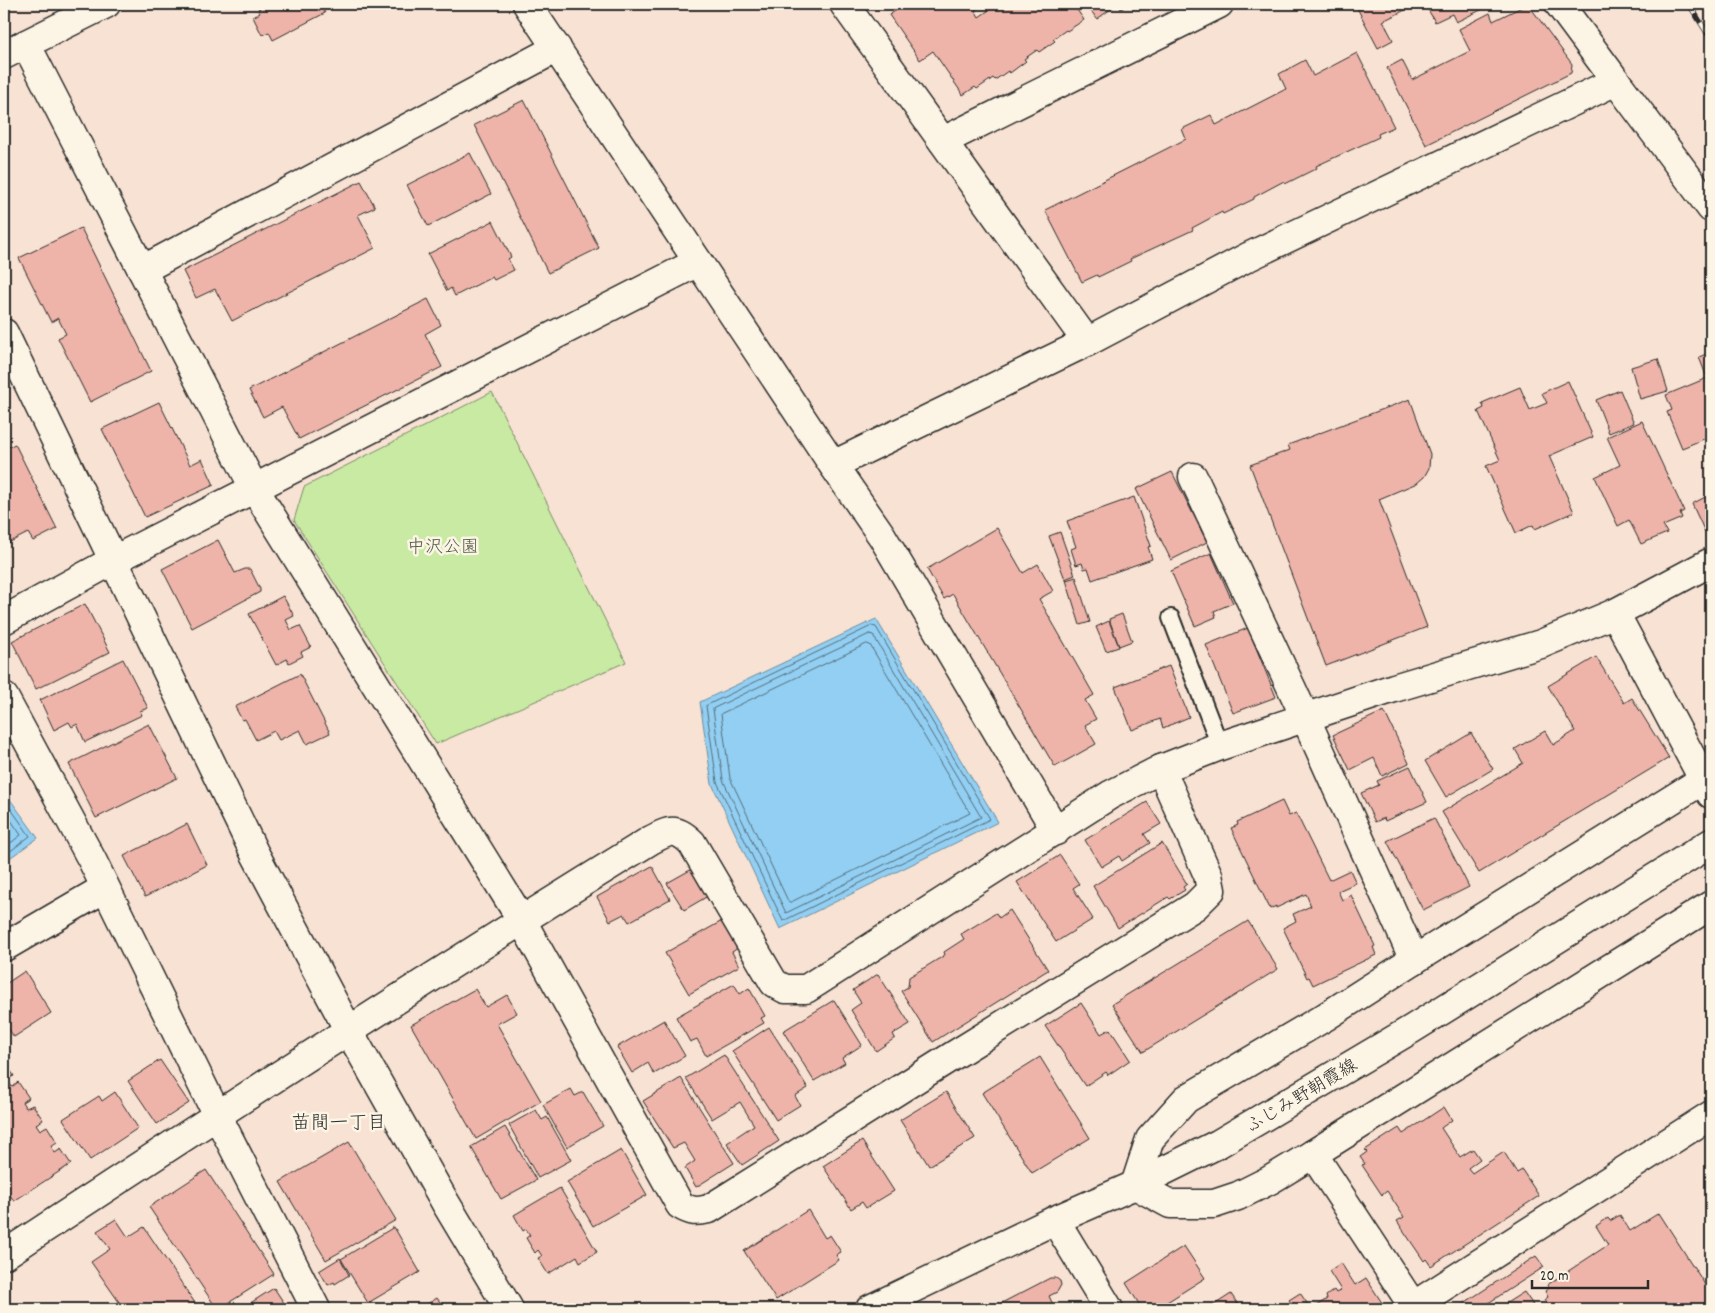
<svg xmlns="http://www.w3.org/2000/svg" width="1715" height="1313" viewBox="0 0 1715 1313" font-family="Dekko,'Klee One',sans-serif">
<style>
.green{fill:#c8eaa3;stroke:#7a8a67}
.water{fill:#92cff2;stroke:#698da2}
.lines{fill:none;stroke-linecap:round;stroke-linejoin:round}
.shore{stroke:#546d7b;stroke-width:1}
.building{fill:#eeb4a9;stroke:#2b2b2b}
.service-casing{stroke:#2b2b2b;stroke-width:20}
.minor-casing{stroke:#2b2b2b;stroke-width:31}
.tertiary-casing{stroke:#2b2b2b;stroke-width:31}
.secondary-casing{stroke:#2b2b2b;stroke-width:31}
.service{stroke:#fcf5e5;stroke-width:16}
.minor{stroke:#fcf5e5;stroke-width:28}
.tertiary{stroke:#fcf5e5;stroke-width:28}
.secondary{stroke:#fcf5e5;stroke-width:28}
.rail-casing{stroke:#2b2b2b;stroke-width:5.5}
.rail{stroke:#fcf5e5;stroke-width:4;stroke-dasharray:11;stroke-linecap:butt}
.labels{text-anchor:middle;stroke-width:5;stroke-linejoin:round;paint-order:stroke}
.park-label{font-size:18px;fill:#525b49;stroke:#fcf5e5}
.street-label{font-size:18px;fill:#2b2b2b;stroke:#fcf5e5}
.neighbourhood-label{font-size:19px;fill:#2b2b2b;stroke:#fcf5e5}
</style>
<rect width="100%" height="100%" fill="#f8e2d3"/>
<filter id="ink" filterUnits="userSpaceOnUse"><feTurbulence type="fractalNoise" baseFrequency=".02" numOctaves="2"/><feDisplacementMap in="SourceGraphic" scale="10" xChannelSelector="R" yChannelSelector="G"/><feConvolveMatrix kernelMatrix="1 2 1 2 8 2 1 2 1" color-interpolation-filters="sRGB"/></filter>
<g filter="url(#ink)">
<polygon class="green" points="492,392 626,662 436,744 294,520 304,487"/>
<g class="water">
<polygon points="876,619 998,822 780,929 712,784 700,702"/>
<polygon points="4,791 38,838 4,862 4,790"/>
</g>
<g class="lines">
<g class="shore">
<polygon points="872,626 876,627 990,819 783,921 717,782 706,706"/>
<polygon points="870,634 873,635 981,817 786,913 723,780 713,709"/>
<polygon points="867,644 870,645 970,813 789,903 730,778 721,714"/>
<polyline points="4,799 30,836 4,856"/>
<polyline points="4,810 21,835 4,848"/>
</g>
</g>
<g class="building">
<polygon points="258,4 320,4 325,13 273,40 269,32 262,35 253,17 260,13 258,9 260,8"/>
<polygon points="906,4 985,4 975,10 979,17 998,4 1073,4 1084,20 1067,31 1066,30 1053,39 1055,41 1039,52 1037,50 1024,59 1026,61 1010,73 1008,71 995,80 993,78 977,89 975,87 963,95 933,51 920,60 889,15"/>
<polygon points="1086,4 1129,4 1121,9 1118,4 1097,19"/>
<polygon points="1355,4 1417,4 1383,21 1393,40 1378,48"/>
<polygon points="1425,4 1485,4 1487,7 1456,22 1452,14 1435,22"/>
<polygon points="1528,4 1572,64 1571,73 1426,145 1387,68 1402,60 1412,80 1470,51 1459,29 1490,13 1493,21"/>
<polygon points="1357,53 1394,127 1378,134 1379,137 1316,166 1317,168 1285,184 1284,181 1254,197 1254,199 1223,214 1222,212 1192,228 1193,230 1130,259 1131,261 1098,277 1097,275 1082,282 1045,210 1186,139 1182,129 1211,115 1216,125 1286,89 1279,74 1305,60 1313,76"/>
<polygon points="524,100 599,248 548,273 474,125"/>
<polygon points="470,153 491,194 428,226 407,185"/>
<polygon points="361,181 375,207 358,215 375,248 232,321 215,289 196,298 183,271"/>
<polygon points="493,221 511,257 508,259 514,270 494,280 492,277 455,296 451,288 447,291 428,254"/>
<polygon points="81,228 151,371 90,402 58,338 66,334 58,318 51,322 19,258"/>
<polygon points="428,299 441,325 425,334 442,367 299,439 282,407 263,417 249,390"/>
<polygon points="1711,352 1711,436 1682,448 1667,412 1672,410 1666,395 1707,378 1699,357"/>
<polygon points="1658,359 1668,391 1640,399 1631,367"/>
<polygon points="1568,381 1593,437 1549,456 1574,512 1535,529 1533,525 1516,533 1486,466 1500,460 1478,411 1484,408 1482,403 1520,387 1530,410 1547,403 1542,393"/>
<polygon points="1620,390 1634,423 1609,433 1596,400"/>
<polygon points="1410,399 1430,454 1429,468 1424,477 1417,483 1379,499 1427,627 1326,666 1250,465 1290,450 1288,445"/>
<polygon points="159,402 190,465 202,459 214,485 145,517 102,429"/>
<polygon points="1642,421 1684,511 1680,513 1682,518 1663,526 1667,533 1641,544 1629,520 1618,526 1595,477 1620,465 1607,437"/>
<polygon points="15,444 57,529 33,541 28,533 4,545 4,449"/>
<polygon points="1172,472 1207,542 1171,560 1136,489"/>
<polygon points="1711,494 1711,545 1692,504"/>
<polygon points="1134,497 1151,546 1148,547 1152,559 1092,580 1088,568 1084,569 1082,563 1076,565 1071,549 1076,547 1067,521"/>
<polygon points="997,528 1023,573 1038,564 1053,591 1039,599 1094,695 1085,700 1096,719 1085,725 1096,744 1055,767 953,594 944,599 927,569"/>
<polygon points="1060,532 1075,575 1065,579 1049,536"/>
<polygon points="218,540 235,573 245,569 250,569 260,589 260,592 192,628 162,569"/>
<polygon points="1211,553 1233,603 1214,611 1216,617 1195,626 1171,571"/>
<polygon points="1076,577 1090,622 1080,625 1066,580"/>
<polygon points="283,596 294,616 286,620 291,630 300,626 311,647 301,652 303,656 289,663 287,659 276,665 249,614"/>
<polygon points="85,604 110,652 36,689 12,641"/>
<polygon points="1122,614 1132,641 1119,646 1109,619"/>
<polygon points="1109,621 1119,647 1106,651 1096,627"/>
<polygon points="1248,628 1276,697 1233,713 1206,645"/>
<polygon points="1596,657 1624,703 1632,698 1669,758 1479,873 1442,812 1523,763 1515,749 1545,731 1553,745 1575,731 1548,686"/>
<polygon points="123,659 148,708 140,711 142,715 85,742 77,724 72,727 69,722 54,730 40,700"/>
<polygon points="1169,666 1189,717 1163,728 1160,719 1132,730 1115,687"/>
<polygon points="300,674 330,733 307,744 300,730 279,740 274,731 256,740 245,719 242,720 235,707"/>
<polygon points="1384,711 1409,763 1382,776 1374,758 1350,770 1333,735"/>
<polygon points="149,724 177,778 96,818 69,764"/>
<polygon points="1471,733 1493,769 1446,797 1425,761"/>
<polygon points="1410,766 1427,802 1385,821 1384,818 1375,822 1361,793 1379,785 1377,781"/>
<polygon points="1282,801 1289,816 1296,813 1329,880 1350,870 1356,883 1338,891 1342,900 1351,895 1375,946 1373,947 1376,955 1313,985 1309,977 1307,978 1283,928 1296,921 1293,914 1311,906 1306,894 1276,908 1276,906 1270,909 1231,828 1238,825 1237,822"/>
<polygon points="1147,802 1161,824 1144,834 1150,843 1122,861 1119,856 1101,867 1085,840"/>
<polygon points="1434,818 1469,887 1423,910 1387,841"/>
<polygon points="187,824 207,865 145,897 124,856"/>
<polygon points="1162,843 1187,884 1183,887 1185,890 1170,899 1168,897 1118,928 1093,886"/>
<polygon points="1060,855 1079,884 1073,888 1093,919 1056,942 1017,882"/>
<polygon points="652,866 670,899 629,922 624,914 610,921 597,897"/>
<polygon points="692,869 708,896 684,910 667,883"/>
<polygon points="1010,910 1048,970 933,1042 901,991 908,987 909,977 945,955 944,952 964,939 961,934 996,913 999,918"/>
<polygon points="722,921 738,948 732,952 739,966 689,994 665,953"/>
<polygon points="1248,921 1278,969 1143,1052 1112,1004"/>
<polygon points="25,971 51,1013 14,1037 4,1022 4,985"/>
<polygon points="878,974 910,1024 893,1034 895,1038 876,1051 851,1010 861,1003 853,990"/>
<polygon points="734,984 740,994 749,988 765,1016 761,1018 764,1023 706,1056 697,1039 690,1042 676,1017"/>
<polygon points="475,989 486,1007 507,995 517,1013 497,1024 541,1101 476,1139 411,1025"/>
<polygon points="834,1000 862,1045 842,1058 845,1063 814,1081 783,1031"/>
<polygon points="1081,1003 1101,1034 1110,1029 1130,1060 1108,1075 1106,1072 1085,1086 1045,1026"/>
<polygon points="664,1020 685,1056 654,1074 648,1063 632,1073 617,1047"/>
<polygon points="769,1027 808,1088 795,1096 800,1105 776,1120 732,1051"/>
<polygon points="724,1055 779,1141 742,1165 727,1143 754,1125 740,1102 712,1119 686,1078"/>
<polygon points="1040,1057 1090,1138 1032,1173 982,1093"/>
<polygon points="4,1060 14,1076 7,1079 12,1087 18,1082 29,1098 22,1102 26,1108 33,1105 43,1120 36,1124 40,1130 47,1126 57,1142 51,1146 55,1153 61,1149 71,1164 14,1201 4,1186"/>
<polygon points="160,1060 189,1103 157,1124 128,1081"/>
<polygon points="681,1078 734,1163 696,1187 685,1168 695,1161 684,1143 673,1148 643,1101"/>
<polygon points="571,1089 575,1096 583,1092 603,1126 567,1147 543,1105"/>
<polygon points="115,1092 138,1128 90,1160 63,1119 99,1096 102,1101"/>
<polygon points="946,1092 975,1138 929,1166 900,1120"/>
<polygon points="1444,1107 1452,1120 1441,1128 1460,1157 1473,1149 1480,1159 1468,1168 1472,1173 1504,1152 1517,1173 1522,1170 1539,1196 1431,1266 1426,1259 1424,1261 1397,1221 1404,1217 1387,1191 1382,1195 1362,1165 1365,1164 1360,1157 1367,1152 1365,1150 1399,1128 1403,1134"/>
<polygon points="536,1110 542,1120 547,1117 571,1160 538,1178 509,1125"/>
<polygon points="505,1127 536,1180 501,1199 471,1147"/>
<polygon points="862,1141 894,1191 866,1208 862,1202 851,1209 823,1166"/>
<polygon points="349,1142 396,1220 326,1260 280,1182"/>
<polygon points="621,1150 647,1195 593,1226 567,1182"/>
<polygon points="206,1170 274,1274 219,1309 217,1309 149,1207"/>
<polygon points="560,1188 597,1252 580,1262 577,1256 548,1274 538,1258 542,1256 538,1250 535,1253 526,1238 530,1235 526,1229 523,1231 514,1215"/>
<polygon points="808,1210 825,1238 830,1235 841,1252 836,1255 839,1260 776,1300 744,1251"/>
<polygon points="1659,1213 1711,1294 1711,1300 1696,1309 1550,1309 1544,1300 1548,1297 1545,1291 1549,1288 1547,1285 1608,1245 1596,1226 1608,1218 1610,1221 1620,1215 1630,1231"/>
<polygon points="116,1219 128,1237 144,1227 199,1309 124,1309 91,1262 110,1249 97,1231"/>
<polygon points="394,1227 420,1272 368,1303 341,1259"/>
<polygon points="1184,1246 1205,1278 1156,1309 1142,1309 1126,1283"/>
<polygon points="1536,1256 1544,1267 1479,1309 1455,1309"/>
<polygon points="340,1258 349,1275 335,1284 334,1282 328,1285 319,1271"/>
<polygon points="1341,1263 1355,1285 1366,1278 1386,1309 1295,1309 1289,1300 1300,1293 1311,1309 1327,1299 1326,1296 1334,1290 1336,1293 1341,1290 1329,1271"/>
<polygon points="1050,1278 1056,1278 1060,1281 1061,1285 1057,1292 1049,1296 1055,1309 990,1309"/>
<polygon points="274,1288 288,1309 241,1309"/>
<polygon points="1524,1292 1533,1305 1525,1309 1497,1309"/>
<polygon points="1231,1294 1241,1309 1208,1309"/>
<polygon points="437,1298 445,1309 419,1309"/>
</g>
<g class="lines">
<g class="service-casing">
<polyline id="service" points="1171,618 1220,746"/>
</g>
<g class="minor-casing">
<g id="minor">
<polyline points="527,4 833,465 882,536 1056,831"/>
<polyline points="844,4 1087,342"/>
<polyline points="1559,4 1616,81"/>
<path d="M26 44 254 488 521 919 680 1205C691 1212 697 1212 709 1209L951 1057 1195 906 1211 890 1208 875 1161 769"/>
<polyline points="4,55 106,4"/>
<polyline points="943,141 1219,4"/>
<polyline points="142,270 557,48"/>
<polyline points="833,465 1087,342 1248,257 1616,81 1711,208"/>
<polyline points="1193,477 1306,719 1414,960"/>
<polyline points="1615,613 1711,794"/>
<polyline points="4,620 114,560 698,262"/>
<polyline points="4,697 92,860 217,1115 316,1309"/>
<polyline points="4,947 105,888"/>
<polyline points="1313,1154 1270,1180 1238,1196 1214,1204 1170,1204 1135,1185 1150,1139 1186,1099 1325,1017 1414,960 1711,775"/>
<polyline points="1055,1220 1109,1309"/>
<path d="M4 1255C218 1114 433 974 651 840 670 830 676 827 692 843L774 983 785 989H806L1110 795 1161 769 1220 746 1394 688 1541 644 1615 613 1711 562"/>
<polyline points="1413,1306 1711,1115"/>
<polyline points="1415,1309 1313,1154 1711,905"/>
</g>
</g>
<g class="tertiary-casing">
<polyline id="tertiary" points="4,333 254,852 349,1031 445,1202 509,1309"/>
</g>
<g class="secondary-casing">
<polyline id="secondary" points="870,1309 1055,1220 1135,1185 1218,1144 1412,1029 1711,843"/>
</g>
<use href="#service" class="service"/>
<use href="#minor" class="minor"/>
<use href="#tertiary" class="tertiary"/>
<use href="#secondary" class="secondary"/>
<g class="rail-casing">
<polyline id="rail" points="1689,4 1711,39"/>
</g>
<use href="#rail" class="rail"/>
</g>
</g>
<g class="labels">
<g class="park-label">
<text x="443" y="552">中沢公園</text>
</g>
<g class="street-label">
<text transform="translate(1301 1095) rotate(-31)" y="6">ふじみ野朝霞線</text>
</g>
<g class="neighbourhood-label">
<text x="339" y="1128">苗間一丁目</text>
</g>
</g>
<rect width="1715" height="1313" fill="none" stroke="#fcf5e5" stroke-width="20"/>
<rect x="10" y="10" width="1695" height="1293" fill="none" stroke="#2b2b2b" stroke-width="2" filter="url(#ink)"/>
<path d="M1532 1280v8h116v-8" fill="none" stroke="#2b2b2b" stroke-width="2.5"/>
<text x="1540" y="1280" font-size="15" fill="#2b2b2b" stroke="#fcf5e5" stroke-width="4" paint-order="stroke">20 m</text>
</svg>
